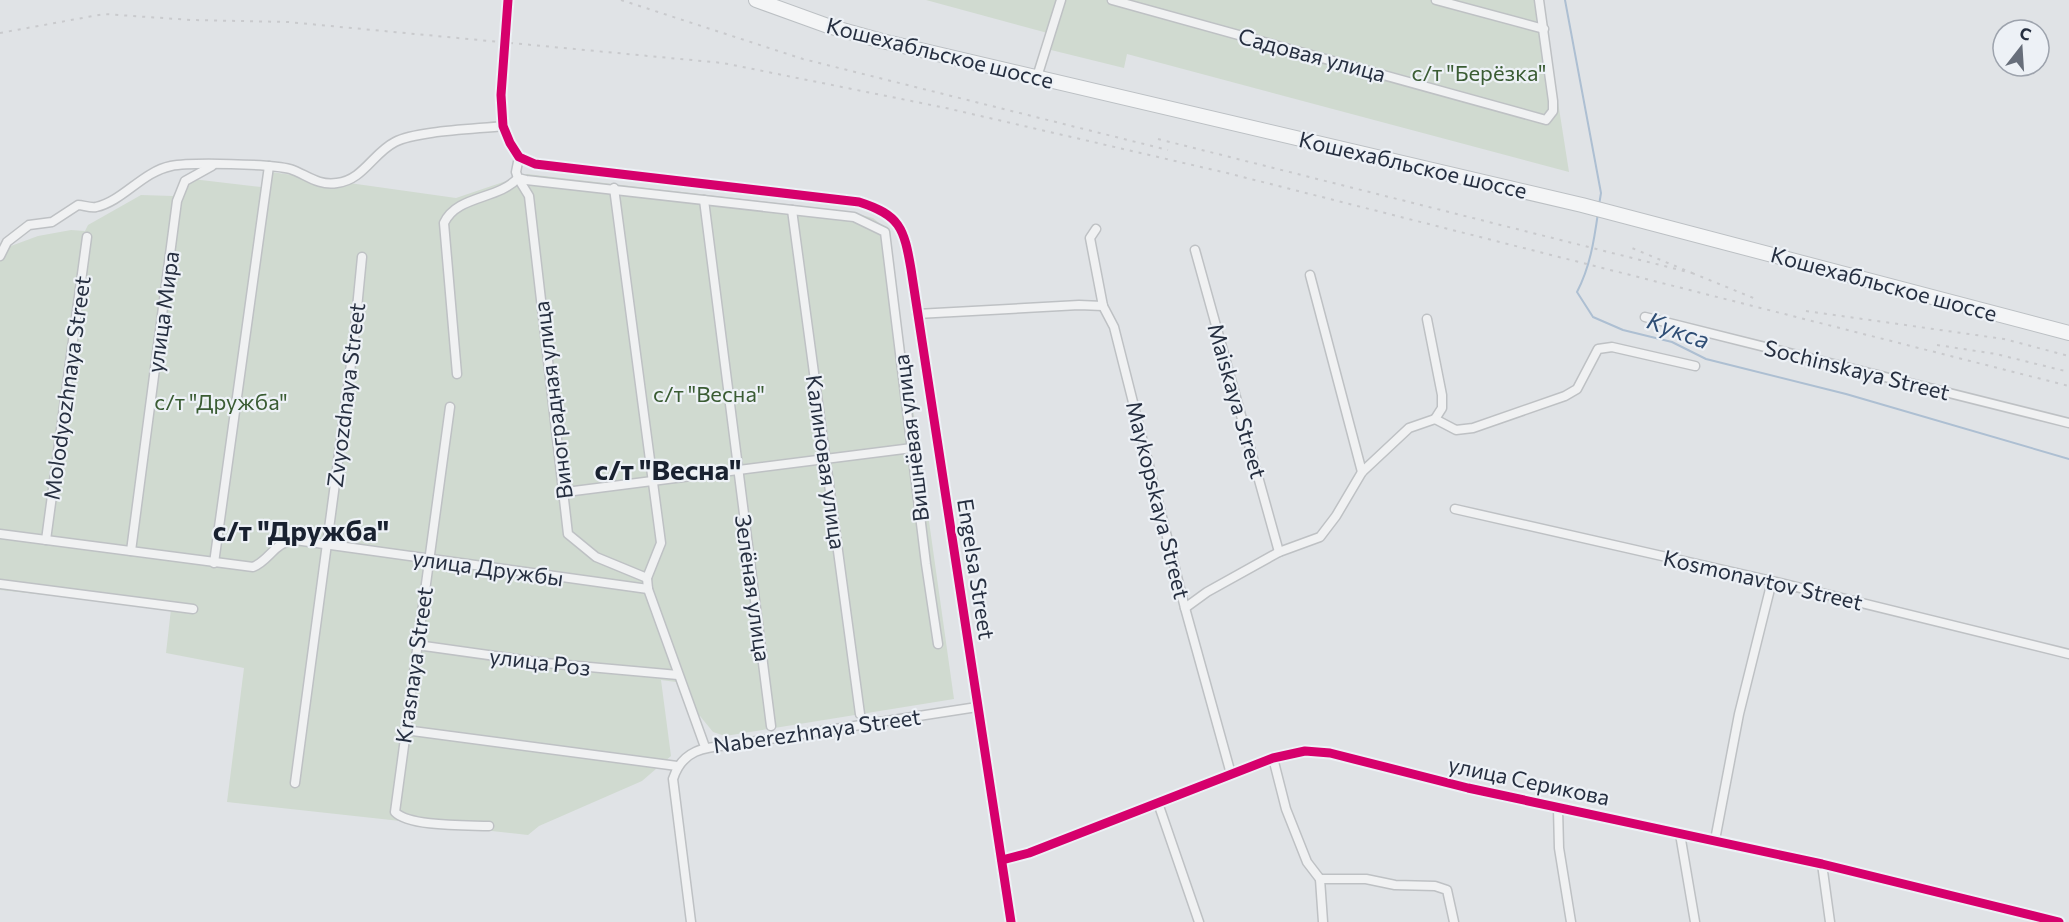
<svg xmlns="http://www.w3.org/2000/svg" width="2069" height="922" viewBox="0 0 2069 922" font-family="Commissioner,sans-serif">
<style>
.green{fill:#d0dad0}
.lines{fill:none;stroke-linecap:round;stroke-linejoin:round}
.stream{stroke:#adbfd2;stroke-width:2}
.street-casing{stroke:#bec1c4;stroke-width:11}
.primary-casing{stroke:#bcc0c4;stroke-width:16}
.street{stroke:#f0f1f2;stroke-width:8}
.secondary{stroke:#c1c4c9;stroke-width:12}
.primary{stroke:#f4f5f6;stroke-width:14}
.rail{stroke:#c9cacd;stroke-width:2;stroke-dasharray:3 6;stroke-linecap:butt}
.cycleway-casing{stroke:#edf1f6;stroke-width:13}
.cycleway{stroke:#d6006c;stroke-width:9}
.labels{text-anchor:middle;stroke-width:4.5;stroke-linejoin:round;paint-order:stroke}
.street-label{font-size:22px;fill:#262f40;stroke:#edf1f6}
.park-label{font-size:22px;fill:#3a5c33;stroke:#edf1f6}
.water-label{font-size:24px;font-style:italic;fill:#2f4e75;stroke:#edf1f6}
.district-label{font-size:28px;font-weight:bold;fill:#192130;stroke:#edf1f6}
</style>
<rect width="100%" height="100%" fill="#e0e3e6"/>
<g class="green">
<polygon points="926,0 1542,0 1569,172 1127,54 1124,68 1051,50 1055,35"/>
<polygon points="264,171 456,198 527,174 846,211 873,218 888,230 954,699 725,736 713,732 700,716 690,719 676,682 661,680 671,756 642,781 539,826 528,835 227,802 244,668 166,653 171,609 0,590 0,250 38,236 71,230 85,231 88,225 141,195 173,196 184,178 261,187"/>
</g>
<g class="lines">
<g class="stream">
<polyline points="1565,0 1601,193 1599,205"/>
<path d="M1598 213C1594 241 1590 267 1577 292L1593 317 1623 330 1672 342 1706 359 1846 394 2069 459"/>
</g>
<g class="street-casing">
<g id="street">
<polyline points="1112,0 1546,120 1553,111 1553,101 1539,0"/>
<polyline points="1436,0 1544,29"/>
<polyline points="1037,77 1061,0"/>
<polyline points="519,157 516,172 518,178 526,180 854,217 885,232 926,564 938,644"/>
<polyline points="614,188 661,543 647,578 648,589 705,747"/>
<polyline points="704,200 771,726"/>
<polyline points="792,210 860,714"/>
<polyline points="1096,229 1090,238 1103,306 1114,327 1185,608 1231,774"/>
<polyline points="1195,250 1279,552"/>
<path d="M0 256 7 242 29 225 52 222 78 205C83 205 90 208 96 207 123 201 142 172 171 166 191 162 271 164 290 169 306 174 317 186 337 183 363 180 373 153 395 142 416 131 477 129 503 126"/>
<polyline points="1310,275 1362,472"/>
<polyline points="917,314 1079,305 1103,306"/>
<polyline points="1645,317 2069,423"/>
<polyline points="1427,319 1442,395 1442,408 1435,419"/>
<path d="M457 374 444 223C457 195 498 200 518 178L529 196 568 534 596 557 647 578"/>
<path d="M450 407 395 812C409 827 468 825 489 826"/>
<polyline points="566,492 912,448"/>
<polyline points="1455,509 1772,581 2069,654"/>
<path d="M0 534 253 567C270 560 274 542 295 540L648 589"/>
<polyline points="46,540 87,237"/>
<polyline points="131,551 177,201 185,181 212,166"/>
<polyline points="214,563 269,166"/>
<polyline points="0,584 193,609"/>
<polyline points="1185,608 1207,592 1279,552 1320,537 1336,516 1362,472 1409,428 1435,419 1456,430 1473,428 1565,396 1577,389 1598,349 1612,347 1695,366"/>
<polyline points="417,645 545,663 678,675"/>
<polyline points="405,730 677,766"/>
<polyline points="1273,758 1286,809 1307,862 1320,879 1323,922"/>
<polyline points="295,783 353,349 362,257"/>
<polyline points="1158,803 1199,922"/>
<polyline points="1558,808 1559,848 1571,922"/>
<polyline points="1680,834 1695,922"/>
<polyline points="1715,840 1739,714 1772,581"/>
<polyline points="1002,860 1029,853 1273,758 1305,751 1330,753 1468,788 1822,864 2059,922"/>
<polyline points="1822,864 1830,922"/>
<polyline points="1320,879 1366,879 1395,885 1435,886 1447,890 1454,922"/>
<path d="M691 922 673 779C682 750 704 747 731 745L977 707"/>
</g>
</g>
<g class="primary-casing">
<polyline id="primary" points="756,0 828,26 882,41 1582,205 2069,333"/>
</g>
<use href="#street" class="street"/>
<path class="secondary" d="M508 0 501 95 503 126 510 143 519 157 535 164 859 202C900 215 904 228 911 269L1011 922"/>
<use href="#primary" class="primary"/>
<g class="rail">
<polyline points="621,0 803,59 1168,150"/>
<polyline points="0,33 104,14 191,20 288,22 723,63 946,108 1227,173 2069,386"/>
<polyline points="1158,139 1692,273 1627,246"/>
<polyline points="1692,273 1756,299"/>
<polyline points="1806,311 2004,339 2069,356"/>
<polyline points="1937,345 1996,354 2069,372"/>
</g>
<g class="cycleway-casing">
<g id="cycleway">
<path d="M508 0 501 95 503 126 510 143 519 157 535 164 859 202C900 215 904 228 911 269L1011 922"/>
<polyline points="1002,860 1029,853 1273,758 1305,751 1330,753 1468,788 1822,864 2059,922"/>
</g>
</g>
<use href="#cycleway" class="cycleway"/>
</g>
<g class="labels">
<g class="street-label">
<text transform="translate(940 53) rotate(14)" y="8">Кошехабльское шоссе</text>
<text transform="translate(1312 55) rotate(15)" y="8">Садовая улица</text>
<text transform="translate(1413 165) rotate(13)" y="8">Кошехабльское шоссе</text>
<text transform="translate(1884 284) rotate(15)" y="8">Кошехабльское шоссе</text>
<text transform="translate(163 312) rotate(-82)" y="8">улица Мира</text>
<text transform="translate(1857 370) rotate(14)" y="8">Sochinskaya Street</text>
<text transform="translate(67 388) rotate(-82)" y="8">Molodyozhnaya Street</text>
<text transform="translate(346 395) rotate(-83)" y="8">Zvyozdnaya Street</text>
<text transform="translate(553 400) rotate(-97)" y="8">Виноградная улица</text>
<text transform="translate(1237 401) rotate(74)" y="8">Maiskaya Street</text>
<text transform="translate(911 438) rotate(-97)" y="8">Вишнёвая улица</text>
<text transform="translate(826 462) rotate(82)" y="8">Калиновая улица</text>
<text transform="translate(1158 500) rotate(76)" y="8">Maykopskaya Street</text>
<text transform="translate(488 568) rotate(8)" y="8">улица Дружбы</text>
<text transform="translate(976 569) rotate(81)" y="8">Engelsa Street</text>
<text transform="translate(1763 580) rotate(13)" y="8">Kosmonavtov Street</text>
<text transform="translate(753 588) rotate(82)" y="8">Зелёная улица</text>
<text transform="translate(540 662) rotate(7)" y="8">улица Роз</text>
<text transform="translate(414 665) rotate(-82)" y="8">Krasnaya Street</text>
<text transform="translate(817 731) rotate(-8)" y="8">Naberezhnaya Street</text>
<text transform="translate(1529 781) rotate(12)" y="8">улица Серикова</text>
</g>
<g class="park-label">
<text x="1479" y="81">с/т "Берёзка"</text>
<text x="709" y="402">с/т "Весна"</text>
<text x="221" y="410">с/т "Дружба"</text>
</g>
<g class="water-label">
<text transform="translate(1678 331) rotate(20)" y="8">Кукса</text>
</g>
<g class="district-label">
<text x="668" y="480">с/т "Весна"</text>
<text x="301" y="541">с/т "Дружба"</text>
</g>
</g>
<g transform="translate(2021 48) rotate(17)"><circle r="28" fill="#edf1f6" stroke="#9da3ad" stroke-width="1.5"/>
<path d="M0-4.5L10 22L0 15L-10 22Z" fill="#676e7a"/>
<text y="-9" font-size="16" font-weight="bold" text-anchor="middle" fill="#262f40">С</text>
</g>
</svg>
